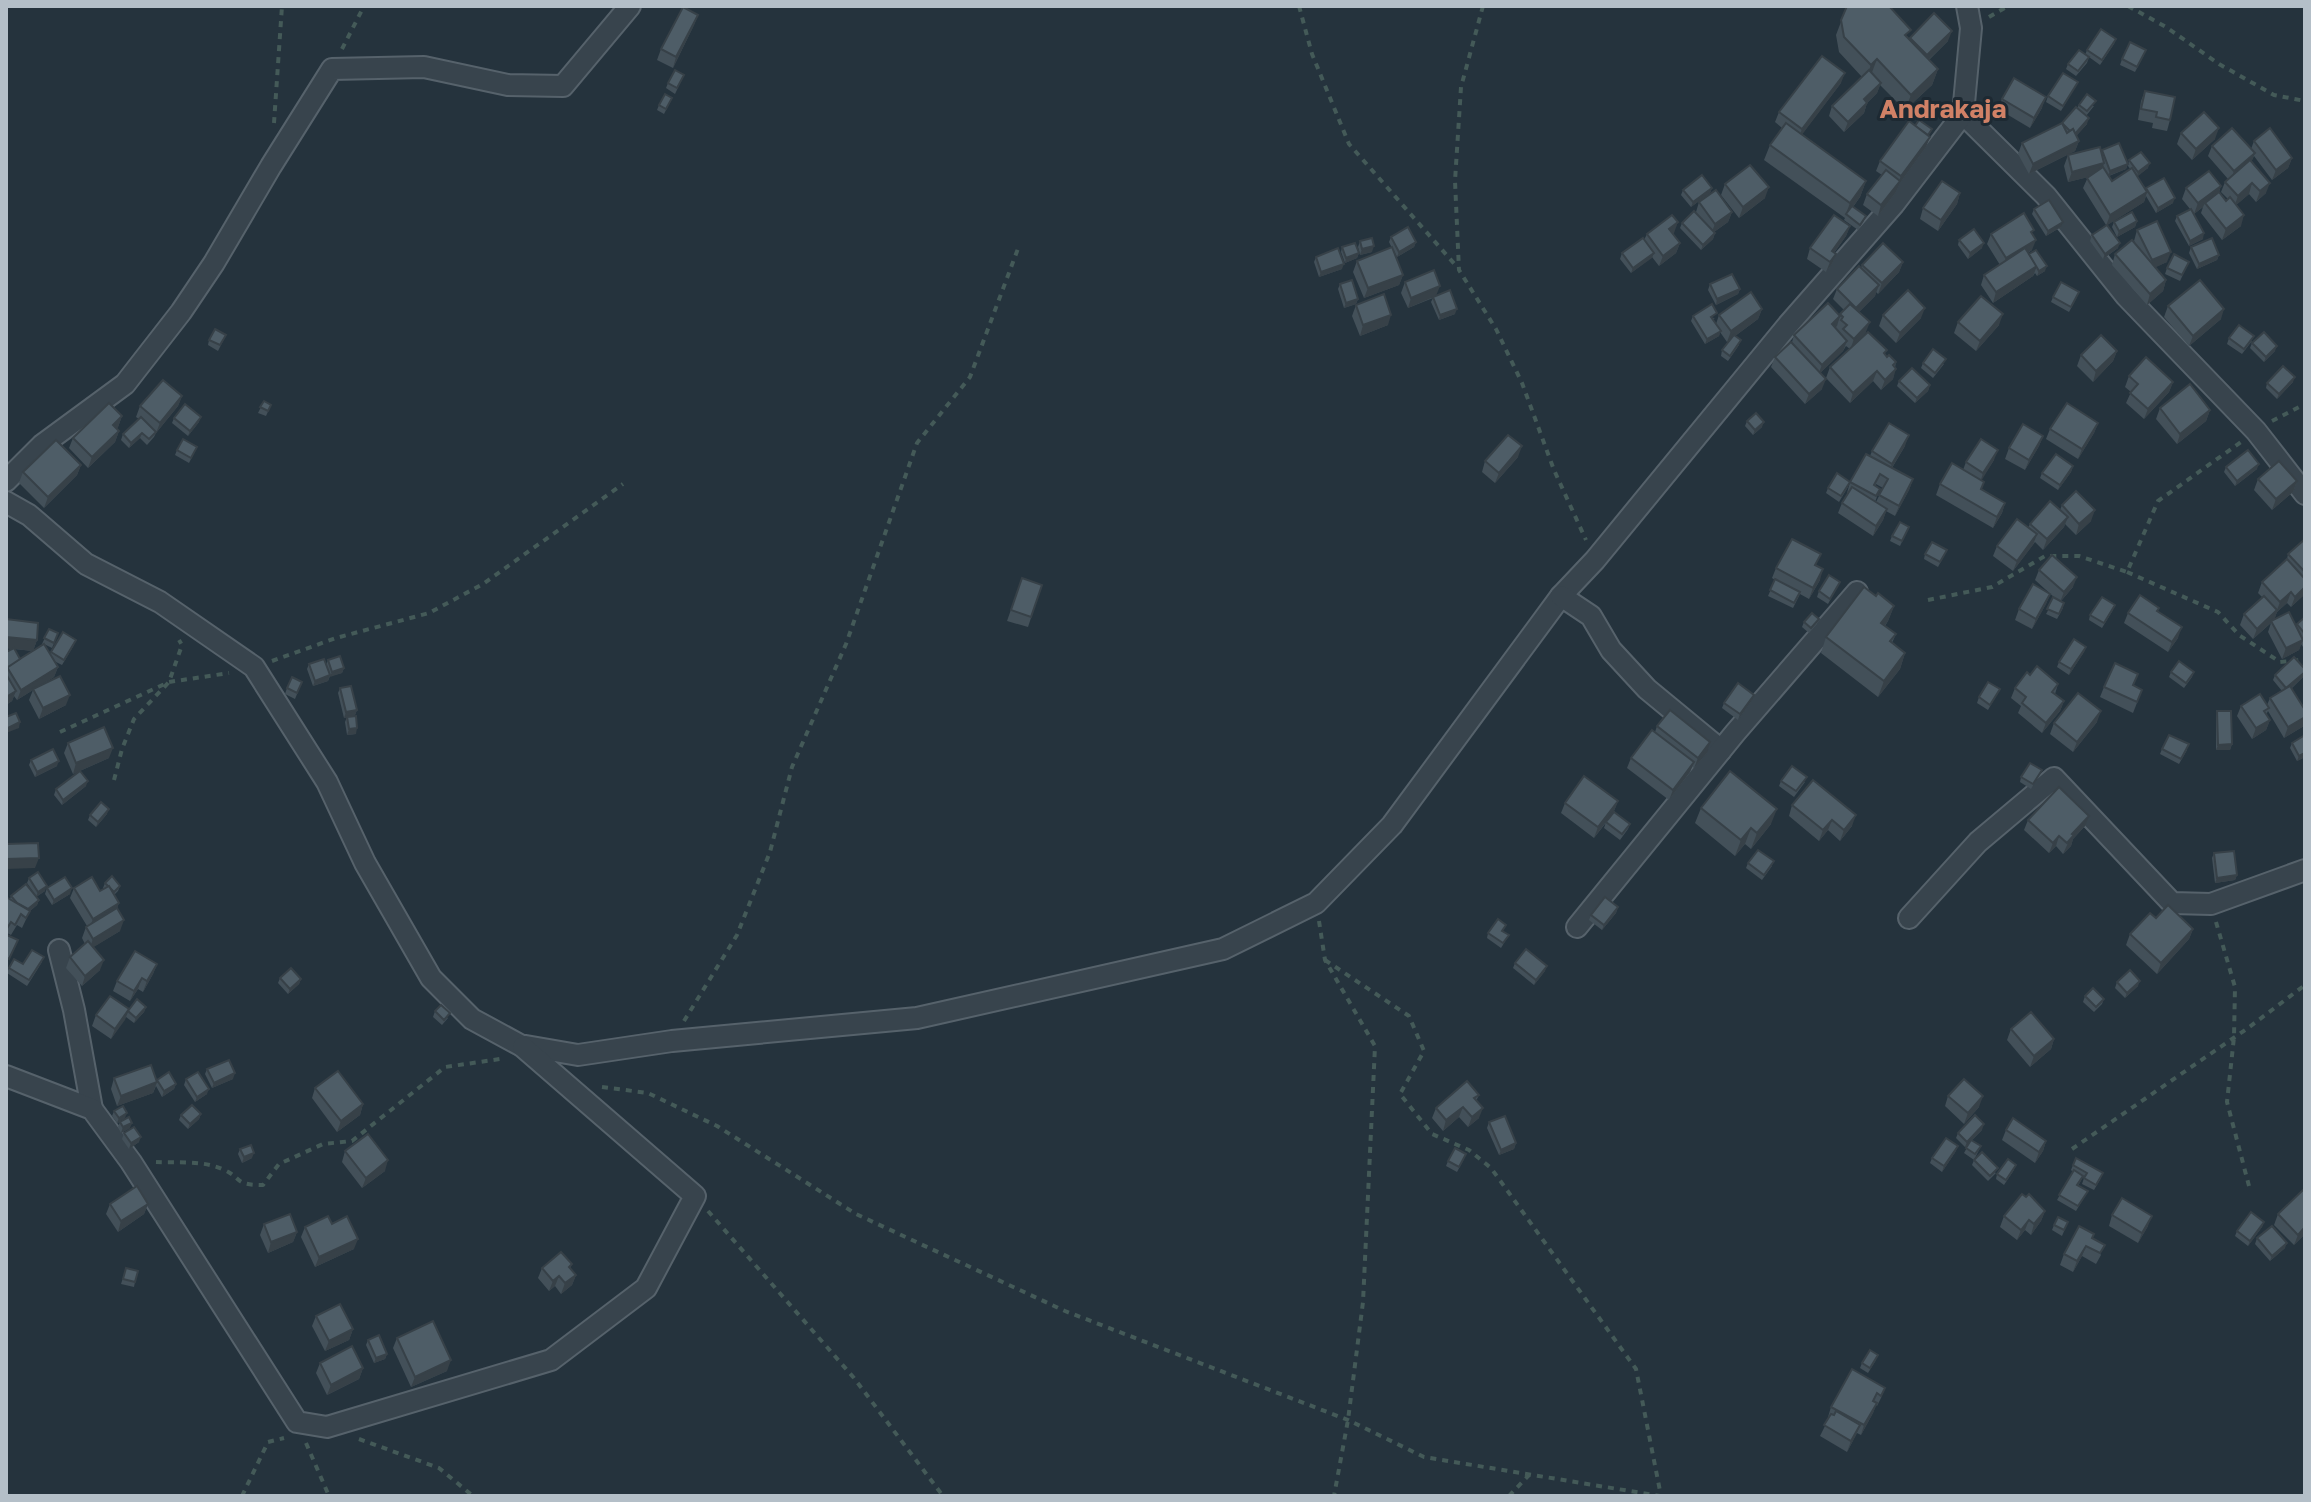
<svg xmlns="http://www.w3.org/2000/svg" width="2311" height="1502" viewBox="0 0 2311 1502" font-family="'Golos Text',sans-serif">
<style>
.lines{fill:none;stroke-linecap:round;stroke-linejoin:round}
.minor-casing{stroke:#56626b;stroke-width:24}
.path{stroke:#445a58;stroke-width:4;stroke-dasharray:6 6;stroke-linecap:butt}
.minor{stroke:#38444d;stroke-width:20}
.wall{fill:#435059;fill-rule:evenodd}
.shaded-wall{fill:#374148}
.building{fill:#4e5d67;stroke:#374148;stroke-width:2}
.labels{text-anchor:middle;stroke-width:6;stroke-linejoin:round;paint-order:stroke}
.neighbourhood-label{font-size:26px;font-weight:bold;fill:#d18166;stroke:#1d2932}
</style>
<rect width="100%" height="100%" fill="#25333d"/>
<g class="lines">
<g class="minor-casing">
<g id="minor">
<polyline points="1967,6 1971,28 1963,114 2046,196 2126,296 2256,431 2305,494"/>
<polyline points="6,481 42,445 125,384 181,312 214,263 271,166 332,69 424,67 508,85 563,86 630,6"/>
<polyline points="6,502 29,515 86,564 160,602 254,667 327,782 365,863 431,978 472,1019 520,1045 578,1055 672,1041 917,1018 1223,949 1316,903 1392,825 1561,596 1595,560 1788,325 1894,204 1963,114"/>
<polyline points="1561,596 1591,616 1611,650 1647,689 1721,750"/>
<polyline points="1909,918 1978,842 2054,778 2172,903 2211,904 2305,870"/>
<polyline points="1577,927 1735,733 1857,592"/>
<polyline points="59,950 74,1010 92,1109"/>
<polyline points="6,1076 92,1109 131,1162 297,1422 327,1427 551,1360 646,1288 695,1196 523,1047"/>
</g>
</g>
<g class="path">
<polyline points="1299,6 1312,54 1349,144 1458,268"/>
<polyline points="1483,6 1461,87 1455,181 1459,270 1496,329 1522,383 1554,470 1586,540"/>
<polyline points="2128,6 2166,27 2219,64 2274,95 2305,101"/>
<polyline points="1989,17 2008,6"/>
<polyline points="342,49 364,6"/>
<polyline points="274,123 282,6"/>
<polyline points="2272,421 2305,404"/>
<polyline points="2127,572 2218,612 2239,635 2280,662 2300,660 2305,663"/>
<polyline points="1928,600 1992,587 2045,556 2079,556 2127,572 2158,501 2241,442"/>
<polyline points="272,661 336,638 429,613 483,584 623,484"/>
<polyline points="60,732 169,682 229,673"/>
<polyline points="114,780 122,749 134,719 169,682 182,645 179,640"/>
<polyline points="1319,921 1325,960 1375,1046 1363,1302 1348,1420 1334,1496"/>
<polyline points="2216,922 2235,987 2234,1037 2227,1102 2249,1186"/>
<polyline points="1325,960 1409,1016 1424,1051 1400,1094 1432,1134 1469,1150 1491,1168 1636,1369 1661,1496"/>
<polyline points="684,1021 737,935 770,852 792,767 846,644 917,443 970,377 1019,246"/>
<polyline points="602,1087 648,1093 717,1126 856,1214 1065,1311 1348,1420 1424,1457 1660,1496"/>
<polyline points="2072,1149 2248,1028 2305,985"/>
<path d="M156 1162C176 1163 202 1160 222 1169 244 1178 232 1185 263 1185L279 1164 323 1144 352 1141 445 1067 500 1059"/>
<polyline points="708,1211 854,1378 943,1496"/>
<polyline points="359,1439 439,1468 473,1496"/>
<polyline points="306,1443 329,1496"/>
<polyline points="242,1496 268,1442 284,1438"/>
<polyline points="1509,1496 1529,1475"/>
</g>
<use href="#minor" class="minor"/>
</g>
<g class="wall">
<polygon points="1847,6 1909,40 1910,38 1948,41 1929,60 1938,69 1932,85 1905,110 1880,85 1877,93 1867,103 1864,113 1844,132 1829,116 1832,106 1862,77 1839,52 1836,35"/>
<polygon points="698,15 694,25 673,68 657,60 661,49"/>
<polygon points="2116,39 2114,44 2100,65 2089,57 2087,63 2076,76 2066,69 2068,64 2085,55 2087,50"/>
<polygon points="2144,55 2135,72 2120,65 2122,59"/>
<polygon points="684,75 675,94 666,88 668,83"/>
<polygon points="2078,82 2061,111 2046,102 2048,96"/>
<polygon points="1841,83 1802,134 1866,181 1860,197 1853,207 1864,221 1858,230 1844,220 1845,218 1764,160 1770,145 1782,128 1775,122 1779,112"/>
<polygon points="2145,91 2170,120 2167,131 2152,128 2153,123 2138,120 2141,101"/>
<polygon points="672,98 664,114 657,110 659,105"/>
<polygon points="2002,99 2042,108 2030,128 1998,109"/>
<polygon points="2079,105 2094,106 2086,116 2087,124 2076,136 2079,141 2075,151 2029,174 2018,154 2022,143 2062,124 2077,108"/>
<polygon points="2181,133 2215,139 2192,160 2177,144"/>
<polygon points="1929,136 1926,147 1900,183 1896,192 1878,216 1863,205 1867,194 1882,175 1876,171 1880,161"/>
<polygon points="2254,141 2292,158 2288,168 2272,180 2254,156 2251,162 2266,193 2256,202 2249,194 2236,205 2241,226 2222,240 2201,213 2203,207 2194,214 2192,211 2203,239 2189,246 2175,221 2177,216 2190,209 2182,199 2186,188 2221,186 2219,192 2226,201 2228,199 2221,192 2225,182 2228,179 2208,156 2212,146 2251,149"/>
<polygon points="2102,150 2128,164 2126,169 2109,176 2112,181 2131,170 2128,166 2129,160 2148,168 2137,176 2146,189 2146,188 2173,203 2156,213 2146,196 2144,202 2107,225 2118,248 2103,259 2090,241 2092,235 2106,225 2083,188 2088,177 2068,182 2064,166 2068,155 2101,151"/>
<polygon points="1725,184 1765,198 1739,218 1721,195"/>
<polygon points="1712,188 1710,193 1691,207 1681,195 1683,190"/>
<polygon points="1960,193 1957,204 1938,231 1920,219 1923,208"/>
<polygon points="1699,202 1732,212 1728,222 1714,232 1715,233 1713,239 1701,250 1680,228 1682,223 1696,212"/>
<polygon points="2034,209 2061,227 2046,236 2032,214"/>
<polygon points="2137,221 2135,227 2117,237 2112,227 2114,222"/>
<polygon points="1850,226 1846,236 1834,253 1836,254 1832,264 1826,272 1807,259 1810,248"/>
<polygon points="2137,230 2167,262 2155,267 2166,280 2163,291 2147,305 2112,265 2115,254 2136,245 2134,241"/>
<polygon points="1674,233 1673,234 1680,243 1676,253 1659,266 1652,257 1631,273 1620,259 1622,253 1644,240 1647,234"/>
<polygon points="1991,234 2033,234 2032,250 2028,253 2045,271 2037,276 2035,273 2033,276 1993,303 1981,285 1984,275 2000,265 1987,244"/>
<polygon points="1391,237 1416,242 1414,247 1397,257 1393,249 1403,275 1399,285 1364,298 1353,272 1357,261 1392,248 1389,242"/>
<polygon points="1959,240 1982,248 1968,259 1958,245"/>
<polygon points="1360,241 1372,252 1360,255 1358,247"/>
<polygon points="1342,247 1359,253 1357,258 1345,263 1341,252"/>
<polygon points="2191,247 2219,255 2217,260 2197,269 2189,253"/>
<polygon points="1316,257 1342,269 1319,277 1314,262"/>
<polygon points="1903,262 1899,272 1878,294 1876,292 1875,296 1859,312 1866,332 1854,345 1885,355 1896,362 1893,379 1881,390 1873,381 1850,403 1826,378 1830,367 1850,349 1846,346 1843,351 1820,373 1822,389 1805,404 1771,367 1775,357 1792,342 1794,335 1840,315 1844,310 1833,299 1837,289 1861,268 1862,265"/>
<polygon points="2189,262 2180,281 2165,274 2167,268"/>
<polygon points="1405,282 1437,295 1455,314 1439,320 1431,302 1433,298 1408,308 1401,293"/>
<polygon points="1340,284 1358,299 1356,304 1344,308 1338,289"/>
<polygon points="1710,284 1740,289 1738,294 1716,305 1708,290"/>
<polygon points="2053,297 2077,297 2069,312 2051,302"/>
<polygon points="1356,305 1388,325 1360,336 1352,316"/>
<polygon points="2168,306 2221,319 2189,346 2164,317"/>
<polygon points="1762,309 1758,319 1735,336 1739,345 1728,361 1721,356 1722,350 1732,338 1727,342 1720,332 1719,336 1705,344 1691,321 1693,316 1715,318 1713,319 1716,324 1719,315"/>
<polygon points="1883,315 1921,318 1896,343 1879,326"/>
<polygon points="1958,322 1999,325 1976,351 1954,333"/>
<polygon points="226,335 218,351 208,345 209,340"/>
<polygon points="2229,338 2252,341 2242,354 2227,344"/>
<polygon points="2252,343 2275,351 2264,362 2250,348"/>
<polygon points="2117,351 2113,361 2093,382 2077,366 2081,355"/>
<polygon points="1923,363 1944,364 1933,378 1921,368"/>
<polygon points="2129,376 2173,382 2169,392 2144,419 2126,403 2131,392 2125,387"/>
<polygon points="1899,381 1930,385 1928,391 1915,403 1897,386"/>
<polygon points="2293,382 2277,399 2266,388 2267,383"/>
<polygon points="182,396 178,406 156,433 154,437 147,445 140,438 129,448 121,440 123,434 139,419 136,417 140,406"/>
<polygon points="264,401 271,405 266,416 258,413"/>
<polygon points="2160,408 2210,410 2206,421 2177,444 2156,419"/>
<polygon points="122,416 118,427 116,429 119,431 115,442 88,468 69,448 73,438"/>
<polygon points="174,418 199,422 188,436 172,423"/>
<polygon points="1747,421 1762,427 1753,435 1745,426"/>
<polygon points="2098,423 2094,433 2078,459 2046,439 2050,429"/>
<polygon points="2043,436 2039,446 2025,470 2005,459 2009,448"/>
<path d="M1905 446 1892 468 1913 479 1909 490 1895 516 1886 511 1883 520 1873 536 1838 513 1842 503 1848 493H1847L1850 482 1870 456 1872 451ZM1876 484 1883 488 1876 502H1875L1880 489 1875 486Z"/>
<polygon points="197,447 189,463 175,455 177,450"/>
<polygon points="1518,457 1495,483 1482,472 1485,461"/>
<polygon points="1994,460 1981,480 1982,489 2005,503 2002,513 1993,528 1936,495 1940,484 1963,470 1966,462"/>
<polygon points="81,465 77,475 44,508 19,483 23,472"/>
<polygon points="2073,466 2071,472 2058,490 2040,478 2042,473"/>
<polygon points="2226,467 2257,469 2235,486 2224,472"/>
<polygon points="2258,479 2297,481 2293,492 2272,510 2254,490"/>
<polygon points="1848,487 1839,502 1826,493 1828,488"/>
<polygon points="2062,505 2091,521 2076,535 2065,524 2064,527 2043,550 2035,542 2013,571 1993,556 1997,546 2028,528 2030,524 2060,510"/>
<polygon points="1909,527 1900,546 1890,541 1892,536"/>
<polygon points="2305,539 2305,594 2291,607 2287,603 2277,612 2274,620 2296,626 2297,624 2305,617 2305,650 2301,644 2299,650 2282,659 2268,632 2271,623 2253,639 2240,625 2244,614 2262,597 2258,593 2262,582 2287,559 2288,554"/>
<polygon points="1947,550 1938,567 1924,559 1925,554"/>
<polygon points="1817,566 1820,580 1809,599 1800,594 1793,608 1768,596 1775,580 1772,578 1776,568"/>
<polygon points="2039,570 2073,587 2061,601 2063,608 2057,619 2046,614 2055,598 2035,580"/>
<polygon points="1022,578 1042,585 1028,627 1007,621"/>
<polygon points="1840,582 1828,604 1817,597 1819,591"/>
<polygon points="2050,594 2046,604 2032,629 2015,620 2019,609"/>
<polygon points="1876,596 1894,606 1888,621 1885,626 1896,634 1892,643 1905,653 1900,669 1878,697 1821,653 1826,637"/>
<polygon points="2159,608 2158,611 2178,638 2168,652 2124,623 2128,613"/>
<polygon points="2113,610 2102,628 2089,620 2090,615"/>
<polygon points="6,619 37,640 33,651 14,649 20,659 44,644 42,644 49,629 56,639 52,648 44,644 50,654 63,632 74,645 62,665 54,661 58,667 54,677 40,686 66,705 39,719 29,700 33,690 17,700 14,696 12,701 6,705 6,652 13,649 6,648"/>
<polygon points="1804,622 1817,624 1809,633 1802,627"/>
<polygon points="2086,647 2084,652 2069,675 2057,667 2059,662"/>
<polygon points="328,660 344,668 342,673 330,676 328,681 313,686 307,669 309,664 326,665"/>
<polygon points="2305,669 2304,676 2292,688 2304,726 2284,738 2268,711 2266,715 2270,720 2266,730 2252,739 2237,716 2241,706 2267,705 2270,698 2282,691 2273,680 2275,675"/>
<polygon points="2171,672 2194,672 2192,677 2184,688 2169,677"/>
<polygon points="2030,675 2058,684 2055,694 2064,701 2060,711 2042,733 2018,713 2021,706 2011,698 2015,688"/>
<polygon points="302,682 295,699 285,694 287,688"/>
<polygon points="2134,686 2142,690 2133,713 2100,697 2104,687"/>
<polygon points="340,688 357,710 355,715 344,718 338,693"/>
<polygon points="2000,689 1988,710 1977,703 1979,697"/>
<polygon points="1752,700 1738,720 1722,708 1724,703"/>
<polygon points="2217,711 2232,744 2230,750 2216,750 2216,716"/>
<polygon points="347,717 356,734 347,735 345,722"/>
<polygon points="2097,722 2073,752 2050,734 2054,723"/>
<polygon points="1657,726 1707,753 1694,768 1692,767 1690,772 1669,800 1627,768 1631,758 1655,732"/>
<polygon points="2305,735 2305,757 2297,761 2290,748 2292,743"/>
<polygon points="68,743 109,758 73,774 64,753"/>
<polygon points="2162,749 2187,750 2179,764 2160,754"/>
<polygon points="31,760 57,766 35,777 29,765"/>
<polygon points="2042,770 2031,789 2020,782 2021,777"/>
<polygon points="1781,781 1805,782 1794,797 1779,786"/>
<polygon points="86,786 62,805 54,795 56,789"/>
<polygon points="1618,801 1614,811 1630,824 1628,829 1620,840 1604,828 1606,822 1612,815 1594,838 1561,813 1565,803"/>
<polygon points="1792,805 1852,826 1840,841 1828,830 1819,841 1789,816"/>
<polygon points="1701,808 1771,824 1751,849 1745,844 1735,856 1695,823"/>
<polygon points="107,814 96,827 88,820 90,815"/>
<polygon points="2028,820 2085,826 2073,839 2071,846 2063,854 2056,846 2049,853 2024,830"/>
<polygon points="2214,853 2237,875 2235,880 2215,883 2212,858"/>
<polygon points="1748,863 1772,866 1762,880 1746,868"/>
<polygon points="29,878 45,891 36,897 39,900 37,905 30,911 22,928 17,925 11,935 7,933 10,899 11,896 34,893 27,883"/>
<polygon points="105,883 120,886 118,891 114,895 119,903 117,908 120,931 93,947 100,970 82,986 66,968 70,957 85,944 82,938 86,927 87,926 70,898 74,888 100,891 104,889 103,888"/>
<polygon points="47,888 70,894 52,905 45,894"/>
<polygon points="1618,907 1616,913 1602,930 1589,920 1591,915"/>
<polygon points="2156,918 2193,929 2189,939 2157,974 2126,945 2130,934"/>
<polygon points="1488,933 1509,935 1501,948 1487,938"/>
<polygon points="42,962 27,986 7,973 9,968 23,964"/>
<polygon points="1515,963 1545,971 1534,985 1513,968"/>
<polygon points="157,964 153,974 143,992 138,989 130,1001 113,991 117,981"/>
<polygon points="280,978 301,979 299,984 288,994 278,983"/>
<polygon points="2117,982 2138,986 2125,998 2115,988"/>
<polygon points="2085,996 2104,999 2102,1004 2094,1012 2083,1002"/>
<polygon points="146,1007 144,1012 134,1023 126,1017 111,1039 92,1026 96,1015"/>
<polygon points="435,1011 448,1018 442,1025 433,1017"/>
<polygon points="2011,1029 2054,1039 2051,1049 2030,1067 2007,1040"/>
<polygon points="207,1069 233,1079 212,1088 205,1074"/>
<polygon points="114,1078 156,1081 176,1084 174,1089 162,1097 156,1086 153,1093 117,1106 111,1089"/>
<polygon points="186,1079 207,1094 195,1102 184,1085"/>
<polygon points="315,1088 363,1104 360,1115 337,1132 312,1098"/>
<polygon points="1479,1095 1476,1101 1479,1118 1468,1127 1459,1117 1443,1131 1432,1118 1436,1108"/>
<polygon points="1948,1096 1979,1107 1964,1124 1945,1106"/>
<polygon points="114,1111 125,1118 120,1121 130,1128 121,1133 118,1127 120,1122 117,1123 112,1116"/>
<polygon points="201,1114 199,1119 188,1129 179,1120 181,1115"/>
<polygon points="1489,1122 1516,1143 1514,1149 1499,1155 1487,1128"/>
<polygon points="1982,1130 1972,1140 1981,1146 1974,1160 1964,1153 1969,1144 1965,1147 1956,1138 1958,1133"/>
<polygon points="2006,1130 2046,1141 2043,1151 2035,1163 2002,1140"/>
<polygon points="124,1133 139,1142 129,1149 122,1139"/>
<polygon points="240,1149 252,1158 242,1163 238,1154"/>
<polygon points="345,1151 385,1171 362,1188 342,1162"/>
<polygon points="1956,1151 1942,1172 1930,1163 1932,1158"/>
<polygon points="1464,1159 1457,1172 1446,1166 1448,1161"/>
<polygon points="1974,1160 1996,1173 1988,1181 1972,1165"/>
<polygon points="2073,1165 2101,1178 2094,1190 2082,1184 2084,1178 2083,1177 2078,1186 2088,1191 2076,1211 2057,1200 2073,1172 2071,1170"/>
<polygon points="2014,1170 2004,1185 1996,1179 1997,1174"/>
<polygon points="2026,1197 2045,1211 2041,1221 2031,1235 2025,1230 2017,1240 2000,1227 2004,1216"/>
<polygon points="110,1204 148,1204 144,1214 118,1232 106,1214"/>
<polygon points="2278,1214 2305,1234 2294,1245 2274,1225"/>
<polygon points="2112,1215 2148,1226 2138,1243 2109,1226"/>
<polygon points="2068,1222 2062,1236 2052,1230 2054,1225"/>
<polygon points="2264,1222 2262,1227 2248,1246 2235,1236 2237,1231"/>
<polygon points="264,1224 297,1232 293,1242 268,1253 260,1235"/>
<polygon points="332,1224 354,1249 315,1267 301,1237 305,1227"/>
<polygon points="2093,1238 2101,1255 2096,1264 2082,1256 2073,1272 2060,1265 2064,1254"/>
<polygon points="2257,1238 2285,1248 2270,1261 2255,1244"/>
<polygon points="572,1264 570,1269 576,1275 572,1285 561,1294 555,1286 549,1291 538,1278 542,1268"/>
<polygon points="126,1268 135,1282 134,1287 121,1284"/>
<polygon points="316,1316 353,1329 349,1340 325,1351 312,1326"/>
<polygon points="397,1338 447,1371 411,1387 393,1348"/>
<polygon points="368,1340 387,1354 385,1359 374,1363 366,1345"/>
<polygon points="1876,1360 1868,1373 1860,1368 1862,1363"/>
<polygon points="320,1363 363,1368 359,1379 327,1395 316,1373"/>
<polygon points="1885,1388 1881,1398 1877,1406 1876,1405 1873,1413 1861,1435 1857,1433 1847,1452 1820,1436 1829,1418 1828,1417 1831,1407"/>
</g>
<g class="shaded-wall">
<polygon points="698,15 694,25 673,68 676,57"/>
<polygon points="1952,31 1948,41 1923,65 1927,55"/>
<polygon points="1877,59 1871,75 1865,80 1871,65"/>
<polygon points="1938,69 1932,85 1905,110 1911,95"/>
<polygon points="1845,73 1841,83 1798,140 1802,129"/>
<polygon points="1881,83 1877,93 1860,110 1864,99"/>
<polygon points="2046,97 2042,108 2030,128 2034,118"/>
<polygon points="1867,103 1864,113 1844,132 1848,122"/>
<polygon points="2089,118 2087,124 2073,140 2075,134"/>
<polygon points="2219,128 2215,139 2192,160 2196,149"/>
<polygon points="1930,137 1926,147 1900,183 1896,192 1878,216 1881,205 1897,185 1901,176"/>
<polygon points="2079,141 2075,151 2029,174 2033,164"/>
<polygon points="2255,153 2251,163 2231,182 2234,171"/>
<polygon points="2292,158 2288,168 2272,180 2276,170"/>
<polygon points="2104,163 2101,174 2068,182 2072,172"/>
<polygon points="2150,163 2148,168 2137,177 2138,172"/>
<polygon points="2128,164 2126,169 2108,176 2110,171"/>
<polygon points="1866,181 1860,197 1847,215 1846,214 1844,219 1850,203"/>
<polygon points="2252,183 2249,194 2234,207 2238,196"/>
<polygon points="2270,183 2266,193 2256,202 2260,191"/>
<polygon points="2221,186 2217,197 2205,203 2203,207 2194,214 2198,203"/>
<polygon points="1769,187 1765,198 1739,218 1743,207"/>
<polygon points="1712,188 1710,193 1691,207 1693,202"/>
<polygon points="2147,192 2144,202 2106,226 2110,215"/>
<polygon points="1960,193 1957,204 1938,231 1941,220"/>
<polygon points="2175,198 2173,203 2156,213 2158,208"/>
<polygon points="1732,212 1728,222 1711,234 1715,224"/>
<polygon points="2244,215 2241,226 2222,240 2226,229"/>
<polygon points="2137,221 2135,227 2117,237 2119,231"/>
<polygon points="1678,222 1674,233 1666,239 1669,229"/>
<polygon points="2063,222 2061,227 2046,236 2048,231"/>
<polygon points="1850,226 1846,236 1828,261 1832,251"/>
<polygon points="1715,233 1713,239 1701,250 1703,245"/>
<polygon points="2204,233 2203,239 2189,246 2190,241"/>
<polygon points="2036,240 2032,250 2002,268 2006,258"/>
<polygon points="1416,242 1414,247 1397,257 1399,252"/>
<polygon points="1680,243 1676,253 1659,266 1663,256"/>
<polygon points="1984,243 1982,248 1968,259 1970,253"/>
<polygon points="2120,243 2118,248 2103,259 2105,254"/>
<polygon points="1374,246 1372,252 1360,255 1362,249"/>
<polygon points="2171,252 2167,262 2148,271 2152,260"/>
<polygon points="1359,253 1357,258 1345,263 1346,258"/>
<polygon points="1654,253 1652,258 1631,273 1633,268"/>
<polygon points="1836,254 1832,264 1826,272 1830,262"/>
<polygon points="2219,255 2217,260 2197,269 2199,264"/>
<polygon points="1903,262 1899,272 1878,294 1882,283"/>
<polygon points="1344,264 1342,269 1319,277 1321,272"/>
<polygon points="2037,266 2033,276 1993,303 1996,292"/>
<polygon points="2047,266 2045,271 2037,276 2039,271"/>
<polygon points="1403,275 1399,285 1364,298 1368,288"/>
<polygon points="2166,280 2163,291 2147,305 2150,294"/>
<polygon points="1879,285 1875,296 1853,318 1856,308"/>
<polygon points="1440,286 1436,296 1408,308 1411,298"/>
<polygon points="1740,289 1738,294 1716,305 1717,299"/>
<polygon points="1358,299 1356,304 1344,308 1346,303"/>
<polygon points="1925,308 1921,318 1896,343 1900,333"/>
<polygon points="1457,309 1455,314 1439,320 1440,315"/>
<polygon points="1762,309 1758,319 1727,342 1731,331"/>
<polygon points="2224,309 2221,319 2189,346 2193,336"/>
<polygon points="2003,314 1999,325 1976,351 1980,341"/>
<polygon points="1391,315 1388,325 1360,336 1363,325"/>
<polygon points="1840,316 1837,326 1828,334 1832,324"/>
<polygon points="1870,322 1866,332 1850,350 1854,339"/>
<polygon points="1721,331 1719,336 1705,344 1707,339"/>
<polygon points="1847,341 1843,351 1818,375 1822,365"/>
<polygon points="2277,346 2275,351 2264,362 2266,357"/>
<polygon points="2117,351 2113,361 2093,382 2096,371"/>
<polygon points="1896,369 1893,379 1881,390 1885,380"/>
<polygon points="1877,371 1873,381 1850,403 1853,393"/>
<polygon points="2295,377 2293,382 2277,399 2279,394"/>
<polygon points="1826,379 1822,389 1805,404 1809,394"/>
<polygon points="2173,382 2169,392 2144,419 2148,409"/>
<polygon points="1930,385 1928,391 1915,403 1917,398"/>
<polygon points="182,396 178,406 156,433 160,423"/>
<polygon points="2210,410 2206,421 2177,444 2180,434"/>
<polygon points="122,416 118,427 109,436 113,425"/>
<polygon points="201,417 199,422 188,436 190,431"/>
<polygon points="1764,422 1762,427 1753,435 1755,430"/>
<polygon points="2098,423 2094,433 2078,459 2082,449"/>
<polygon points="119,431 115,442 88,468 92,457"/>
<polygon points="142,433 140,438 129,448 131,443"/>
<polygon points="1909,435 1905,446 1888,474 1892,464"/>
<polygon points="2043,436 2039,446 2025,470 2029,460"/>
<polygon points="1522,446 1518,457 1495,483 1499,473"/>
<polygon points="1998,450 1994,460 1980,483 1983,473"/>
<polygon points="2259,464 2257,469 2235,486 2237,481"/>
<polygon points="81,465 77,475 44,508 48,497"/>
<polygon points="2073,466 2071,472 2058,490 2060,485"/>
<polygon points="1913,479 1909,490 1895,516 1899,506"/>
<polygon points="2297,481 2293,492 2272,510 2276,499"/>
<polygon points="2005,503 2002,513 1993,528 1997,517"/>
<polygon points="1887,509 1883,520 1873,536 1876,526"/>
<polygon points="2095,510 2091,521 2076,535 2079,524"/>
<polygon points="2068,517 2064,527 2043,550 2047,539"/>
<polygon points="2037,534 2033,545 2013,571 2017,561"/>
<polygon points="1823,569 1820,580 1809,599 1813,588"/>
<polygon points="2077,577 2073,587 2060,602 2064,592"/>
<polygon points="2305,587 2305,594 2291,607 2295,597"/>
<polygon points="2291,592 2287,603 2277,612 2274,620 2253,639 2257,629 2277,610 2280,602"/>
<polygon points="2050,594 2046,604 2032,629 2036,619"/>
<polygon points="1894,606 1888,621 1875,639 1881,623"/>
<polygon points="2182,627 2178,638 2168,652 2172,642"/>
<polygon points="6,637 37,640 33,651 6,648"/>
<polygon points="2303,640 2299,650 2282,659 2286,648"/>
<polygon points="2086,647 2084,652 2069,675 2071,669"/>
<polygon points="1905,653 1900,669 1878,697 1884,681"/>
<polygon points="58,667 54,677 17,700 21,690"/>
<polygon points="344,668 342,673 330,677 332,672"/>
<polygon points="2305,672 2304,676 2285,694 2287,688"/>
<polygon points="330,675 328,681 313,686 315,681"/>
<polygon points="16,691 12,701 6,705 6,697"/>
<polygon points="70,695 66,705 39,719 43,708"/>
<polygon points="1754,695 1752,700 1738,720 1740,714"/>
<polygon points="2064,701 2060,711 2042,733 2046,723"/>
<polygon points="357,710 355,715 344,718 346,712"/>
<polygon points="2101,711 2097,722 2073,752 2077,742"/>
<polygon points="2305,717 2304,726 2284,738 2288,727"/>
<polygon points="2270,720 2266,730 2252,739 2256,728"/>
<polygon points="20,722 19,728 6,733 6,729"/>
<polygon points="357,728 356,734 347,735 349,729"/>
<polygon points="1710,742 1707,753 1694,768 1698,758"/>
<polygon points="2232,744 2230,750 2216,750 2218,745"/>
<polygon points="113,748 109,758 73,774 76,763"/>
<polygon points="2305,753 2305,757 2297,761 2299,756"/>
<polygon points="59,761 57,766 35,777 37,772"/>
<polygon points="1694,762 1690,772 1669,800 1673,790"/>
<polygon points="88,781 86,786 62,805 63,800"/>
<polygon points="1618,801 1614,811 1594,838 1598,827"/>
<polygon points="109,809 107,814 96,827 98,822"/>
<polygon points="1777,809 1771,824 1751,849 1757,833"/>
<polygon points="1856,815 1852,826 1840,841 1844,830"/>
<polygon points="2089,816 2085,826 2073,839 2071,846 2063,854 2072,834"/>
<polygon points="1832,820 1828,830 1819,841 1823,830"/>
<polygon points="1751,828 1745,844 1735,856 1741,840"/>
<polygon points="2059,836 2056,846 2049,853 2053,843"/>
<polygon points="39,858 35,868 6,869 6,859"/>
<polygon points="2237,875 2235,880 2215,883 2217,878"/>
<polygon points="47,886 45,891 36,897 38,892"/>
<polygon points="72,888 70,894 52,905 54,900"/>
<polygon points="39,900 37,905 30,911 22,928 30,911 22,917 24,912"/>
<polygon points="119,903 115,913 89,929 93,919"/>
<polygon points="1618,907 1616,913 1602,930 1604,925"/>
<polygon points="124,920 120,931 89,950 93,939"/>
<polygon points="2193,929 2189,939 2157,974 2161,963"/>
<polygon points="104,960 100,970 82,986 85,976"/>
<polygon points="157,964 153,974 143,992 147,981"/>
<polygon points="1547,966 1545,971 1534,985 1536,980"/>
<polygon points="142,978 138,989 130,1001 134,991"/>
<polygon points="301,979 299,984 288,994 290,989"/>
<polygon points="2140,981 2138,986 2125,998 2127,993"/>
<polygon points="146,1007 144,1012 134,1023 136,1018"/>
<polygon points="129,1009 125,1020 111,1039 115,1029"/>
<polygon points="2054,1039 2051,1049 2030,1067 2034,1056"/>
<polygon points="235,1073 233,1079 212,1088 214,1083"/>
<polygon points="157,1082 153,1093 117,1106 121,1096"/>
<polygon points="176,1084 174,1089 162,1097 164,1091"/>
<polygon points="209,1089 207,1094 195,1102 197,1097"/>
<polygon points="1983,1096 1979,1107 1964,1124 1968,1113"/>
<polygon points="363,1104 360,1115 337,1132 341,1121"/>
<polygon points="1463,1107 1459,1117 1443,1131 1446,1120"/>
<polygon points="1483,1108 1479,1118 1468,1127 1472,1117"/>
<polygon points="127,1113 125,1118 117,1123 119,1118"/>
<polygon points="201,1114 199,1119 188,1129 190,1124"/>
<polygon points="132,1123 130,1128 121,1133 123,1127"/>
<polygon points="1984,1124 1982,1130 1965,1147 1967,1142"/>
<polygon points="141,1137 139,1142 129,1149 131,1143"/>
<polygon points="2046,1141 2043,1151 2035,1163 2039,1152"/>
<polygon points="1516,1143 1514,1149 1499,1155 1501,1150"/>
<polygon points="1958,1146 1956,1151 1942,1172 1944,1166"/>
<polygon points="254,1153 252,1158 242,1163 244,1157"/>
<polygon points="388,1160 385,1171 362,1188 366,1178"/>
<polygon points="148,1204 144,1214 118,1232 121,1221"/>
<polygon points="2045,1211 2041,1221 2031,1235 2034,1224"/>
<polygon points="2152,1216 2148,1226 2138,1243 2142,1233"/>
<polygon points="2029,1220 2025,1230 2017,1240 2021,1230"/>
<polygon points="2264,1222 2262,1227 2248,1246 2250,1241"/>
<polygon points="2305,1227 2305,1234 2294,1245 2298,1235"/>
<polygon points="297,1232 293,1242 268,1253 271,1242"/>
<polygon points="358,1239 354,1249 315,1267 319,1257"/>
<polygon points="2287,1243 2285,1248 2270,1261 2272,1256"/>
<polygon points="2086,1246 2082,1256 2073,1272 2077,1261"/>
<polygon points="576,1275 572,1285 561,1294 565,1283"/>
<polygon points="559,1276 555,1286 549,1291 553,1281"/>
<polygon points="353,1329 349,1340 325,1351 329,1341"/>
<polygon points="387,1354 385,1359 374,1363 376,1358"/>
<polygon points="451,1360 447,1371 411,1387 415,1377"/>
<polygon points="363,1368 359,1379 327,1395 331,1385"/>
<polygon points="1877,1403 1873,1413 1861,1435 1864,1425"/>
<polygon points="1860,1425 1856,1435 1847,1452 1851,1441"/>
</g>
<g class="building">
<polygon points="1847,6 1889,6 1911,30 1905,35 1938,69 1911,95 1877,59 1871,65 1844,37 1841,20"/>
<polygon points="683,7 698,15 676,57 661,49"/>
<polygon points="1934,13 1952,31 1927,55 1910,38"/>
<polygon points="2101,29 2116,39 2102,60 2087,50"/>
<polygon points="2130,42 2146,50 2137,67 2122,59"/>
<polygon points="2079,50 2089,57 2078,71 2068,64"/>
<polygon points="1822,56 1845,73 1802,129 1779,112"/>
<polygon points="675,70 684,75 677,88 668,83"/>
<polygon points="1869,70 1881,83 1864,99 1867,103 1848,122 1832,106"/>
<polygon points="2063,73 2078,82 2063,106 2048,96"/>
<polygon points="2014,78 2046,97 2034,118 2002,99"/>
<polygon points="2145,91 2175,97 2170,120 2156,117 2157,112 2141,109"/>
<polygon points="665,94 672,98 666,109 659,105"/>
<polygon points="2087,94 2096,101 2087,111 2079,105"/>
<polygon points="2076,107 2089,118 2075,134 2073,129 2070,131 2062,123"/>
<polygon points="2204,112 2219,128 2196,149 2181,133"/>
<polygon points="1919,120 1932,129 1928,135 1915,126"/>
<polygon points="1909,121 1930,137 1901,176 1880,161"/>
<polygon points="1786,123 1866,181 1850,203 1770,145"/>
<polygon points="2062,123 2067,133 2073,129 2079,141 2033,164 2022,143"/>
<polygon points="2232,128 2255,153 2234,171 2212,146"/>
<polygon points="2270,128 2292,158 2276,170 2254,141"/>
<polygon points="2119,143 2128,164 2110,171 2102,150"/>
<polygon points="2100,147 2104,163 2072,172 2068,155"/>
<polygon points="2141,152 2150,163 2138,172 2129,160"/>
<polygon points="2250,160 2270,183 2260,191 2252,183 2238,196 2225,182"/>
<polygon points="1750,165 1769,187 1743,207 1725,184"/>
<polygon points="2103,167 2112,181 2132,168 2147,192 2110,215 2087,178"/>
<polygon points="1886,170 1900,181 1881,205 1867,194"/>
<polygon points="2209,171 2221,186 2198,203 2186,188"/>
<polygon points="1702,175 1712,188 1693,202 1683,190"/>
<polygon points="2164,178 2175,198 2158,208 2146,188"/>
<polygon points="1942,181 1960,193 1941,220 1923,208"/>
<polygon points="1716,190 1732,212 1715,224 1699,202"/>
<polygon points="2219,192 2226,201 2230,197 2244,215 2226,229 2205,203"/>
<polygon points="2049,200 2063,222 2048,231 2034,209"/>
<polygon points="1852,206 1866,216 1860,225 1846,214"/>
<polygon points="2191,209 2204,233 2190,241 2177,216"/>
<polygon points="1694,211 1715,233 1703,245 1682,223"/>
<polygon points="2132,212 2137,221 2119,231 2114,222"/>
<polygon points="2024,213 2034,230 2031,232 2036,240 2006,258 1991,234"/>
<polygon points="1672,215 1678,222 1669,229 1680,243 1663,256 1647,234"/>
<polygon points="1834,215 1850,226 1832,251 1836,254 1830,262 1810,248"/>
<polygon points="2157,221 2171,252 2152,260 2137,230"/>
<polygon points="2107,225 2120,243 2105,254 2092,235"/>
<polygon points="1408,227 1416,242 1399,252 1391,237"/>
<polygon points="1974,229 1984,243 1970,253 1959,240"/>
<polygon points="1372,238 1374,246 1362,249 1360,241"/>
<polygon points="1643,238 1654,253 1633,268 1622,253"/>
<polygon points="2212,238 2219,255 2199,264 2191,247"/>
<polygon points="2132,240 2166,280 2150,294 2115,254"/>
<polygon points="1355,243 1359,253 1346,258 1342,247"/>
<polygon points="1883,243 1903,262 1882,283 1862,265"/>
<polygon points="1392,247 1403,275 1368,288 1357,261"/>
<polygon points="1338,248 1344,264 1321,272 1316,257"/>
<polygon points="2025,248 2037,266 1996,292 1984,275"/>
<polygon points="2036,250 2047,266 2039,271 2029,254"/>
<polygon points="2174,254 2189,262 2182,275 2167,268"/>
<polygon points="1859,266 1879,285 1856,308 1837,289"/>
<polygon points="1434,270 1440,286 1411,298 1405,282"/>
<polygon points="1732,274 1740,289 1717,299 1710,284"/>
<polygon points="1352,280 1358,299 1346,303 1340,284"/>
<polygon points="2200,280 2224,309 2193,336 2168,306"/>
<polygon points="2061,282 2079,292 2071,307 2053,297"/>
<polygon points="1450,290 1457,309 1440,315 1433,297"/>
<polygon points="1908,290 1925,308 1900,333 1883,315"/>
<polygon points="1751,292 1762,309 1731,331 1719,315"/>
<polygon points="1384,294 1391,315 1363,325 1356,305"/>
<polygon points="1981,296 2003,314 1980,341 1958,322"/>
<polygon points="1828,303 1840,316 1832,324 1847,341 1822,365 1794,335"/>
<polygon points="1712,304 1717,313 1711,317 1721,331 1707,339 1693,316"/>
<polygon points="1850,304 1870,322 1854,339 1843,329 1847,325 1841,320 1843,317 1840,314"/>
<polygon points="2239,325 2254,336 2244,349 2229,338"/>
<polygon points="215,329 226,335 220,345 209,340"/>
<polygon points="1868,332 1887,350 1884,353 1887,357 1889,355 1896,362 1893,365 1896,369 1885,380 1877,371 1853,393 1830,367"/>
<polygon points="2264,332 2277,346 2266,357 2252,343"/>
<polygon points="1734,335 1741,340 1730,356 1722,350"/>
<polygon points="2101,335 2117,351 2096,371 2081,355"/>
<polygon points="1791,342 1826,379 1809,394 1775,357"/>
<polygon points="1933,349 1946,359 1935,373 1923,363"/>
<polygon points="2146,357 2173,382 2148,409 2130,393 2138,384 2129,376"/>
<polygon points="2283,366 2295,377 2279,394 2267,383"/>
<polygon points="1912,368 1930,385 1917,398 1899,381"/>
<polygon points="163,380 182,396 160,423 140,406"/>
<polygon points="2190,384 2210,410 2180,434 2160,408"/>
<polygon points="264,401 271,405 268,411 260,407"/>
<polygon points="109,403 122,416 113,425 119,431 92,457 73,438"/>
<polygon points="2067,403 2098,423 2082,449 2050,429"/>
<polygon points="185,404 201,417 190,431 174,418"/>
<polygon points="1756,413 1764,422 1755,430 1747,421"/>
<polygon points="141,417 156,432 149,439 142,433 131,443 123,434"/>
<polygon points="1889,423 1909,435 1892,464 1872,451"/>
<polygon points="2023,424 2043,436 2029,460 2009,448"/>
<polygon points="1508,435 1522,446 1499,473 1485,461"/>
<polygon points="183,439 197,447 191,458 177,450"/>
<polygon points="1981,439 1998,450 1983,473 1966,462"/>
<polygon points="56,440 81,465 48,497 23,472"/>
<polygon points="2248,450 2259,464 2237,481 2226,467"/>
<polygon points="1866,454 1913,479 1899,506 1879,495 1888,479 1880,474 1874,485 1880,489 1876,496 1850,482"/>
<polygon points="2056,454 2073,466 2060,485 2042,473"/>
<polygon points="2279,461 2297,481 2276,499 2258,479"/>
<polygon points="1952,463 1984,482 1981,489 2005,503 1997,517 1940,484"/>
<polygon points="1837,473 1850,482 1841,496 1828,488"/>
<polygon points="1852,487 1887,509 1876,526 1842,503"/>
<polygon points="2076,491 2095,510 2079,524 2062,505"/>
<polygon points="2050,501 2068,517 2047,539 2030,524"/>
<polygon points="2017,519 2037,534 2017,561 1997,546"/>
<polygon points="1900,522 1909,527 1902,541 1892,536"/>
<polygon points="1792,539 1821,554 1815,565 1823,569 1813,588 1776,568"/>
<polygon points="2305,539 2305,572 2288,554"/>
<polygon points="1932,542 1947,550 1940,562 1925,554"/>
<polygon points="2052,555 2077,577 2064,592 2039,570"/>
<polygon points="2287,559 2305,579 2305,587 2295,597 2291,592 2280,602 2262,582"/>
<polygon points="1829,575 1840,582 1830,599 1819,591"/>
<polygon points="1022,578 1042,585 1031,617 1011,610"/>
<polygon points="1775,579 1800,592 1794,603 1770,590"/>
<polygon points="2033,584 2050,594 2036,619 2019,609"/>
<polygon points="1864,587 1876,596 1878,593 1894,606 1881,623 1896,634 1890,641 1905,653 1884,681 1826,637"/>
<polygon points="2140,595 2159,608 2157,611 2182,627 2172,642 2128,613"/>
<polygon points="2264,596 2277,610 2257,629 2244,614"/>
<polygon points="2053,597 2064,603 2059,614 2047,609"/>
<polygon points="2102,597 2115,605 2104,623 2090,615"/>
<polygon points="2289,612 2303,640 2286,648 2271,621"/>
<polygon points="1812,613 1819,619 1811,628 1804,622"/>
<polygon points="2305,617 2305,634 2297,624"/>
<polygon points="6,619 38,623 37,640 6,637"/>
<polygon points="49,629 58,633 54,643 44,638"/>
<polygon points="63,632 76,640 64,660 51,652"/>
<polygon points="2074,639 2086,647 2071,669 2059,662"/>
<polygon points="44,644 58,667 21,690 7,667"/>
<polygon points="14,648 20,659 8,667 6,664 6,652"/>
<polygon points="340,656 344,668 332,672 328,660"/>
<polygon points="2294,657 2305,669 2305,672 2286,688 2275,675"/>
<polygon points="324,659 330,675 315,681 309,664"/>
<polygon points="2179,661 2194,672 2186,683 2171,672"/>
<polygon points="2115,663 2138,674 2133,685 2142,690 2137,702 2104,687"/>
<polygon points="2037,666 2058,684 2052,692 2064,701 2046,723 2022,703 2026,697 2015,688 2027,672 2030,675"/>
<polygon points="6,674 16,691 6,697"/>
<polygon points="60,676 70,695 43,708 33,689"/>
<polygon points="292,677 302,682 297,693 287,688"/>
<polygon points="1988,682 2000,689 1990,705 1979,697"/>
<polygon points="1738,683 1754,695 1740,714 1724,703"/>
<polygon points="351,686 357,710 346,712 340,688"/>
<polygon points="2290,686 2305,710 2305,717 2288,727 2270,698"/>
<polygon points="2078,693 2101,711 2077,742 2054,723"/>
<polygon points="2260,694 2269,708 2264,711 2270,720 2256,728 2241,706"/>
<polygon points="1670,710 1710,742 1698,758 1657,726"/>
<polygon points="2217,711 2231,711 2232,744 2218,745"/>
<polygon points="16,713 20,722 6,729 6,717"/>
<polygon points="356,716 357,728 349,729 347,717"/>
<polygon points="104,727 113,748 76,763 68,743"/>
<polygon points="1652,730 1694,762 1673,790 1631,758"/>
<polygon points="2169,735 2189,744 2181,759 2162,749"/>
<polygon points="2305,735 2305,753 2299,756 2292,743"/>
<polygon points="53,749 59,761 37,772 31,760"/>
<polygon points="2030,763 2042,770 2033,784 2021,777"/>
<polygon points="1792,766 1807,777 1796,791 1781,781"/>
<polygon points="80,771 88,781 63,800 56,789"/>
<polygon points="1730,771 1777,809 1757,833 1751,828 1741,840 1701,808"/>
<polygon points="1584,776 1618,801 1598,827 1565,803"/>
<polygon points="1813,780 1856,815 1844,830 1832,820 1823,830 1792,805"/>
<polygon points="2059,787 2089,816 2072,834 2074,835 2067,843 2059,836 2053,843 2028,820"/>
<polygon points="101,802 109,809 98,822 90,815"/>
<polygon points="1614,812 1630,824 1622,834 1606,822"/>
<polygon points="38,843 39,858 6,859 6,844"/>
<polygon points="1758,850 1774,861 1764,875 1748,863"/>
<polygon points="2234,851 2237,875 2217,878 2214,853"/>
<polygon points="38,872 47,886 38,892 29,878"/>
<polygon points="112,876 120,886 114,892 105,883"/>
<polygon points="65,877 72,888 54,900 47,888"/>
<polygon points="92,877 100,891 109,886 119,903 93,919 74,888"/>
<polygon points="26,884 39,900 28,909 17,903 11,896"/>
<polygon points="6,897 30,911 26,918 21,914 15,925 11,922 6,930"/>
<polygon points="1605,897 1618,907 1604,925 1591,915"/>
<polygon points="2168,905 2193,929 2161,963 2130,934 2150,913 2156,918"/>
<polygon points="117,908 124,920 93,939 86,927"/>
<polygon points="1498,919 1506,925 1502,931 1509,935 1503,943 1488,933"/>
<polygon points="7,935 18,940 9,959 6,957 6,937"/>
<polygon points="88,941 104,960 85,976 70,957"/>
<polygon points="1526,949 1547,966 1536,980 1515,963"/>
<polygon points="32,950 44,957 29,980 9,968 14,959 23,964"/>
<polygon points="135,951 157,964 147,981 142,978 134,991 117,981"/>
<polygon points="291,968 301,979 290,989 280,978"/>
<polygon points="2130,970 2140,981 2127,993 2117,982"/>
<polygon points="2093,988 2104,999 2096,1007 2085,996"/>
<polygon points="110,996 129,1009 115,1029 96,1015"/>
<polygon points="137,999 146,1007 136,1018 128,1011"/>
<polygon points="441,1005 450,1013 444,1020 435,1011"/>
<polygon points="2031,1012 2054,1039 2034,1056 2011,1029"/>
<polygon points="229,1060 235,1073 214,1083 207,1069"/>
<polygon points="151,1065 157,1082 121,1096 114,1078"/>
<polygon points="338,1071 363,1104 341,1121 315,1088"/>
<polygon points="169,1072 176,1084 164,1091 157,1080"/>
<polygon points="198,1072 209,1089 197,1097 186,1079"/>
<polygon points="1964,1079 1983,1096 1968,1113 1948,1096"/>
<polygon points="1467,1081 1479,1095 1474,1098 1483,1108 1472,1117 1463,1107 1446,1120 1436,1108"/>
<polygon points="192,1105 201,1114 190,1124 181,1115"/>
<polygon points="123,1106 127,1113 119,1118 114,1111"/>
<polygon points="1975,1115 1984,1124 1967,1142 1958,1133"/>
<polygon points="1505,1116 1516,1143 1501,1150 1489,1122"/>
<polygon points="129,1117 132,1123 123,1127 120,1122"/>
<polygon points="2013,1118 2046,1141 2039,1152 2006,1130"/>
<polygon points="134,1127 141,1137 131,1143 124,1133"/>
<polygon points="368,1134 388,1160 366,1178 345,1151"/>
<polygon points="1946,1138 1958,1146 1944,1166 1932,1158"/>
<polygon points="1971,1140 1981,1146 1975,1154 1966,1148"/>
<polygon points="251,1145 254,1153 244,1157 240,1149"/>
<polygon points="1455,1148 1466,1154 1459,1167 1448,1161"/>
<polygon points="1982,1152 1998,1168 1990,1176 1974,1160"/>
<polygon points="2076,1158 2103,1173 2096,1185 2084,1178 2087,1173 2073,1165"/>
<polygon points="2008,1159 2016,1165 2006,1180 1997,1174"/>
<polygon points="2074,1170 2083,1176 2077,1185 2088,1191 2078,1206 2059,1195"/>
<polygon points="137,1186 148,1204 121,1221 110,1204"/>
<polygon points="2305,1188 2305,1227 2298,1235 2278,1214"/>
<polygon points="2022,1194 2026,1197 2029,1194 2045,1211 2034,1224 2029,1220 2021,1230 2004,1216"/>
<polygon points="2122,1198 2152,1216 2142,1233 2112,1215"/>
<polygon points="2251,1212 2264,1222 2250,1241 2237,1231"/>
<polygon points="290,1214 297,1232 271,1242 264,1224"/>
<polygon points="328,1216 332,1224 347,1216 358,1239 319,1257 305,1227"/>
<polygon points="2058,1217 2068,1222 2064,1230 2054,1225"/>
<polygon points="2079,1226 2094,1234 2092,1238 2105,1245 2100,1253 2086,1246 2077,1261 2064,1254"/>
<polygon points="2272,1226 2287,1243 2272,1256 2257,1238"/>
<polygon points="561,1252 572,1264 569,1267 576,1275 565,1283 559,1276 553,1281 542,1268"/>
<polygon points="126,1268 138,1271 135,1282 123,1279"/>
<polygon points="340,1304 353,1329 329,1341 316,1316"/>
<polygon points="433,1321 451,1360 415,1377 397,1338"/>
<polygon points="379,1335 387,1354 376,1358 368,1340"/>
<polygon points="352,1346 363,1368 331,1385 320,1363"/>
<polygon points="1870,1350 1878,1355 1870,1368 1862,1363"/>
<polygon points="1852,1369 1885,1388 1881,1396 1877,1393 1873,1401 1877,1403 1864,1425 1831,1407"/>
<polygon points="1836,1411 1860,1425 1851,1441 1824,1425 1831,1414 1834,1415"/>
</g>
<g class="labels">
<g class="neighbourhood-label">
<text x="1943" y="118">Andrakaja</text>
</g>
</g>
<rect width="2311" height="1502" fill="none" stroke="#b4bfc8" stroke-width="16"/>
</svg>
